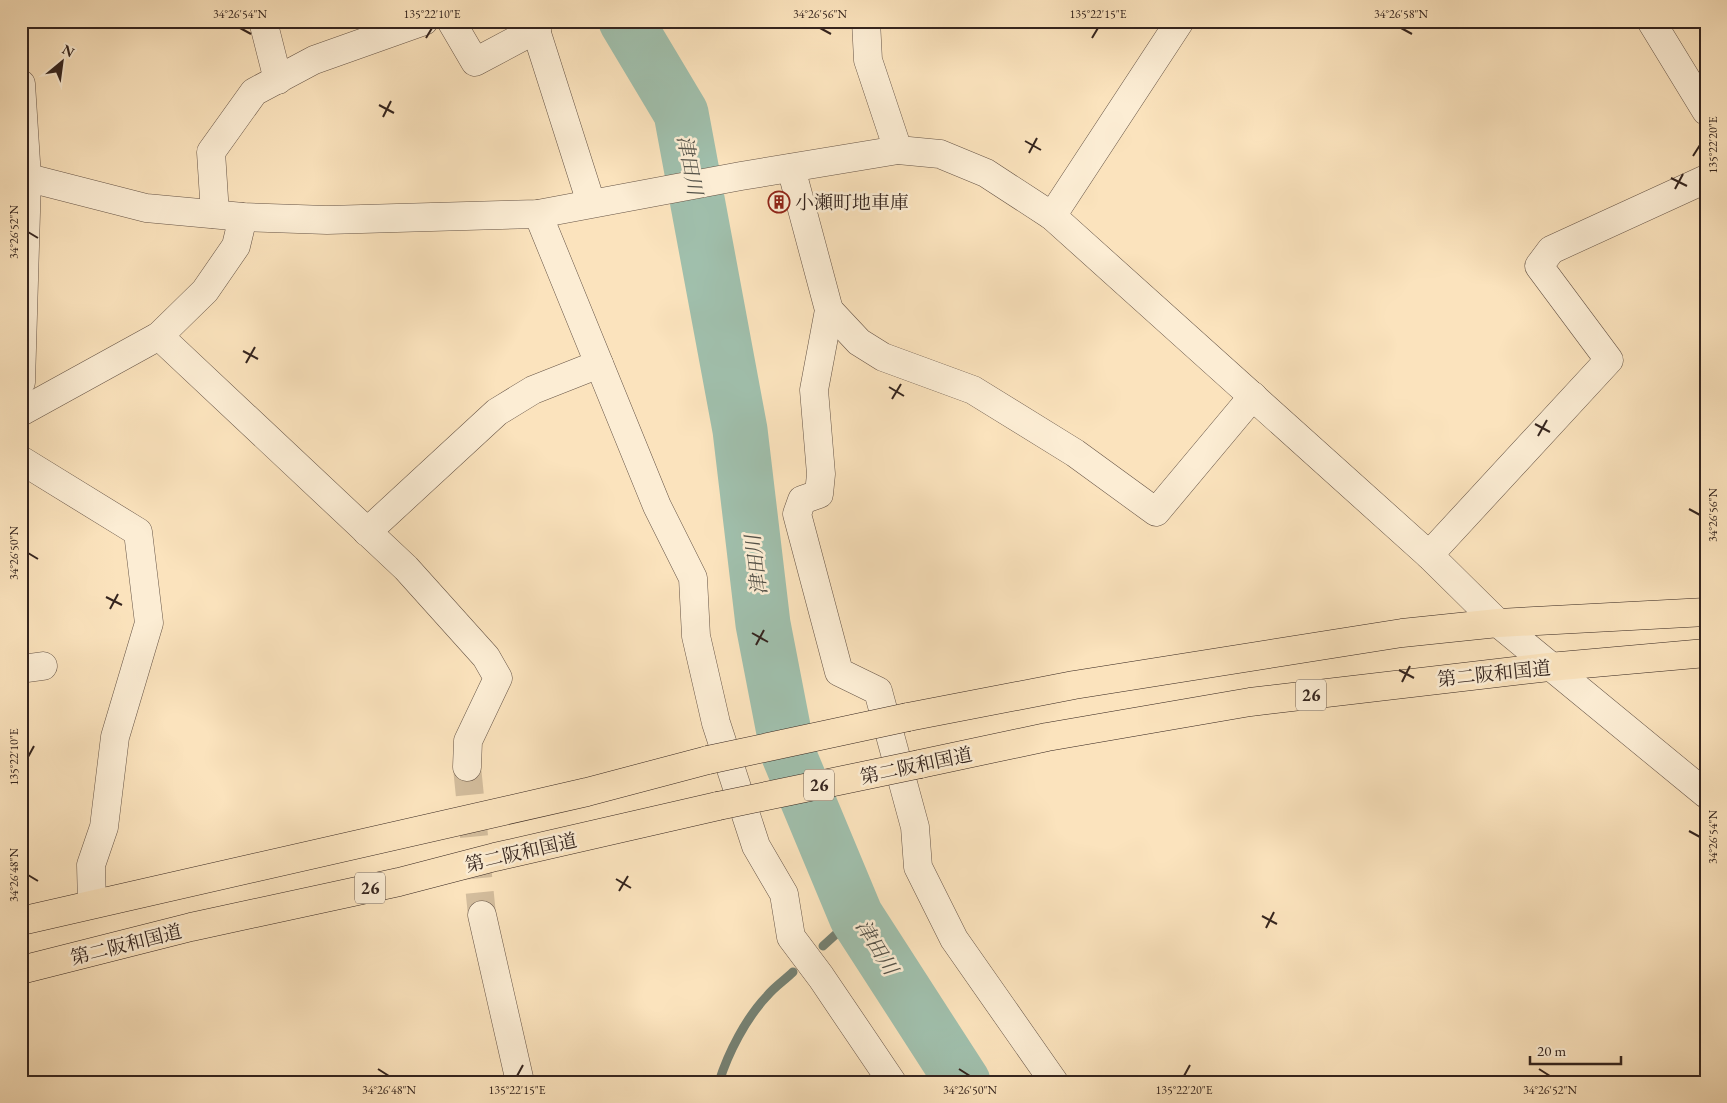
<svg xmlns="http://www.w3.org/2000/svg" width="1727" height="1103" viewBox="0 0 1727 1103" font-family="'EB Garamond','Noto Serif JP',serif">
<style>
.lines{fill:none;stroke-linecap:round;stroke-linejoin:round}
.stream{stroke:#758173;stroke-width:9}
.river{stroke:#a0bfac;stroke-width:55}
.minor-tunnel{stroke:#d3bd9d;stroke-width:28;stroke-dasharray:28 14;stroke-linecap:butt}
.minor-casing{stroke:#665446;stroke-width:29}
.tertiary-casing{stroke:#665446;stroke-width:29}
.trunk-casing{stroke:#34241e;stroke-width:29}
.minor{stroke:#fcedd4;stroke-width:28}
.tertiary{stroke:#fcedd4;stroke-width:28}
.trunk{stroke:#fbe3bd;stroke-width:28}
.trunk-bridge-casing{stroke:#34241e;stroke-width:29;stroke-linecap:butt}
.trunk-bridge{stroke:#fbe3bd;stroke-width:28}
.ticks{fill:none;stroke:#34241e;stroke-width:2}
.labels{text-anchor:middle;stroke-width:5;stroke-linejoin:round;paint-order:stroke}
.shield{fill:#fcedd4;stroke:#706055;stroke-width:1}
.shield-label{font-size:18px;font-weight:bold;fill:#34241e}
.poi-label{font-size:19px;fill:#34241e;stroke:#fcedd4;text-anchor:start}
.street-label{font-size:19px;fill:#34241e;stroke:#fcedd4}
.water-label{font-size:20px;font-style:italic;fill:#545249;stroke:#fcedd4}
.neatline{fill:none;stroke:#34241e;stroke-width:2}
.ticks-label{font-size:12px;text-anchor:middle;fill:#34241e}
</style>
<rect width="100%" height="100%" fill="#fbe3bd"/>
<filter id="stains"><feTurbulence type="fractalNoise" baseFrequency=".004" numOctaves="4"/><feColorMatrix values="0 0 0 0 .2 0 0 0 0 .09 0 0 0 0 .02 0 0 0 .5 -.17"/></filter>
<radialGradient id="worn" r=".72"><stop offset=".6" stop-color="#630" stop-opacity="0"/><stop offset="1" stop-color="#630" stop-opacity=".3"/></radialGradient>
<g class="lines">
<g class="stream">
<polyline points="823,946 856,916"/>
<path d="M719 1082C728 1053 746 1018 767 996 774 987 785 980 793 972"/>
</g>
<polyline class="river" points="626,21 681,113 740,430 763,624 788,753 856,916 963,1082"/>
<polyline class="minor-tunnel" points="467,767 482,915"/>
<g class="minor-casing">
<g id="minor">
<polyline points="263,21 278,80"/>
<polyline points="451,21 475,62 537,29"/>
<polyline points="533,21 591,203"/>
<polyline points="866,21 868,60 898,150"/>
<polyline points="1651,21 1706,111"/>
<polyline points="21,84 27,178 21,382"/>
<polyline points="791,168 829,310 814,390 821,474 819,494 802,500 797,514 839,672 878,691 915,827 918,867 954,939 1054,1082"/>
<polyline points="21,176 146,208 243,217 327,220 538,214 741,176 898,150 940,154 986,173 1052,216 1180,21"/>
<polyline points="215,214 211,152 254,92 314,60 424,21"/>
<polyline points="538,214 657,506 693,578 696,636 716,723 756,846 784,894 791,937 821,977 892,1082"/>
<polyline points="829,310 859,342 883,357 973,390 1075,453 1156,512 1253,396"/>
<polyline points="159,336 406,568 486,657 498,678 468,741 467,767"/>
<polyline points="21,412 159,336 205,291 236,246 243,217"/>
<polyline points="21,460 138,532 149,623 115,737 104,827 91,865 92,904"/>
<polyline points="367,532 497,412 533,390 599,364"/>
<polyline points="1429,555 1609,360 1539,266 1551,250 1706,179"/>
<polyline points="21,669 43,666"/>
<polyline points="482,915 520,1082"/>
</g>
</g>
<g class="tertiary-casing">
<polyline id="tertiary" points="1052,216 1429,555 1498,623 1706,794"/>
</g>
<g class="trunk-casing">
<g id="trunk">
<polyline points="908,717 1074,685 1402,633 1498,623 1706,612"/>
<polyline points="920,764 1047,737 1250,702 1549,667 1706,653"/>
<polyline points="21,921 587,792 708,760"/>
<polyline points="21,970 191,927 399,882 495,857 718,806"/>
</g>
</g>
<use href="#minor" class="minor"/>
<use href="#tertiary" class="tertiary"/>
<use href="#trunk" class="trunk"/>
<g class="trunk-bridge-casing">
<g id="trunk-bridge">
<polyline points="708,760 908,717"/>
<polyline points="718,806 920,764"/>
</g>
</g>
<use href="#trunk-bridge" class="trunk-bridge"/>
</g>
<path class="ticks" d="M240 28 251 34M820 28 831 34M1401 28 1412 34M426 38 432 28M1092 38 1098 28M379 105 394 113M383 117 391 101M1025 141 1041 150M1029 153 1037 138M1693 156 1700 145M1671 178 1687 186M1675 189 1683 174M28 232 38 238M243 351 258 359M246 363 255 347M889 387 904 396M892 399 901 384M1535 424 1550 432M1538 436 1547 420M1689 509 1700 515M28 553 38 559M106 597 122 605M110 609 118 594M752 633 768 642M756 645 764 630M1399 670 1414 678M1402 682 1410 666M28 757 34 746M1689 831 1700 837M28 875 38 881M616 879 631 888M619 891 628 876M1262 916 1277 924M1266 928 1274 912M378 1069 389 1076M959 1069 970 1076M1539 1069 1550 1076M517 1076 523 1065M1184 1076 1190 1065"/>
<defs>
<g id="building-ring" transform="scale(1.125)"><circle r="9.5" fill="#fcedd4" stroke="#8f2418" stroke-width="1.5"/><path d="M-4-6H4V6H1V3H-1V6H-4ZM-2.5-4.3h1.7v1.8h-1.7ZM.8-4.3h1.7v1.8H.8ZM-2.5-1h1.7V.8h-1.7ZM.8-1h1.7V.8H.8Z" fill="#8f2418"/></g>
</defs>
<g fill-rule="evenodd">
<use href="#building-ring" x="779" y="202"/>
</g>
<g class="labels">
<g class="shield">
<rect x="1296" y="679.5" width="30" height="31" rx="4"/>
<rect x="804" y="769.5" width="30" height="31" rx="4"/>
<rect x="355" y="872.5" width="30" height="31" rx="4"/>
</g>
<g class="shield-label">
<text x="1311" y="701">26</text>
<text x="819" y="791">26</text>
<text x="370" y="894">26</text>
</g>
<g class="poi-label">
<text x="795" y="209">小瀬町地車庫</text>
</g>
<g class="street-label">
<text transform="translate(1494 673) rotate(-6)" y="7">第二阪和国道</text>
<text transform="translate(916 765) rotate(-12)" y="7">第二阪和国道</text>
<text transform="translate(521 852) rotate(-13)" y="7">第二阪和国道</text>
<text transform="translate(126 944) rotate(-14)" y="7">第二阪和国道</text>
</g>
<g class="water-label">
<text transform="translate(690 165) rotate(79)" y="7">津田川</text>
<text transform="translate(756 565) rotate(-97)" y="7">津田川</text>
<text transform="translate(877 947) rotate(58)" y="7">津田川</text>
</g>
</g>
<rect width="1727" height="1103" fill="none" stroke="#fbe3bd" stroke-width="55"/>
<g transform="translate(62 62) rotate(29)" stroke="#fcedd4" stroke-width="4" paint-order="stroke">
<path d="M0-4L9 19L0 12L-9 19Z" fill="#34241e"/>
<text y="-8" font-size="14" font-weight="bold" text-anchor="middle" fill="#34241e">N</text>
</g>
<path d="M1530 1056v8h91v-8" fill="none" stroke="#34241e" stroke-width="2.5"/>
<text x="1537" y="1056" font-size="15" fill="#34241e" stroke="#fcedd4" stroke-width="4" paint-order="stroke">20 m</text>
<rect x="28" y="28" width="1672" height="1048" class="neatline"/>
<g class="ticks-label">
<text x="240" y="18">34°26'54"N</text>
<text x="432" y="18">135°22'10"E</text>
<text x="820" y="18">34°26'56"N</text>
<text x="1098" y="18">135°22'15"E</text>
<text x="1401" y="18">34°26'58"N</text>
<text transform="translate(1713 145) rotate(-90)" y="4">135°22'20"E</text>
<text transform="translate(14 232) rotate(-90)" y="4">34°26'52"N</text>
<text transform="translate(1713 515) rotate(-90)" y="4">34°26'56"N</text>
<text transform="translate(14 553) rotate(-90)" y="4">34°26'50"N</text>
<text transform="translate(14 757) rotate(-90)" y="4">135°22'10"E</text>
<text transform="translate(1713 837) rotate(-90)" y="4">34°26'54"N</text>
<text transform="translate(14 875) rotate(-90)" y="4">34°26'48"N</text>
<text x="389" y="1094">34°26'48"N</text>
<text x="517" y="1094">135°22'15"E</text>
<text x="970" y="1094">34°26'50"N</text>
<text x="1184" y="1094">135°22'20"E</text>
<text x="1550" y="1094">34°26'52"N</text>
</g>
<rect width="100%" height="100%" filter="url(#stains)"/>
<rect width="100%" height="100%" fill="url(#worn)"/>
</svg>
